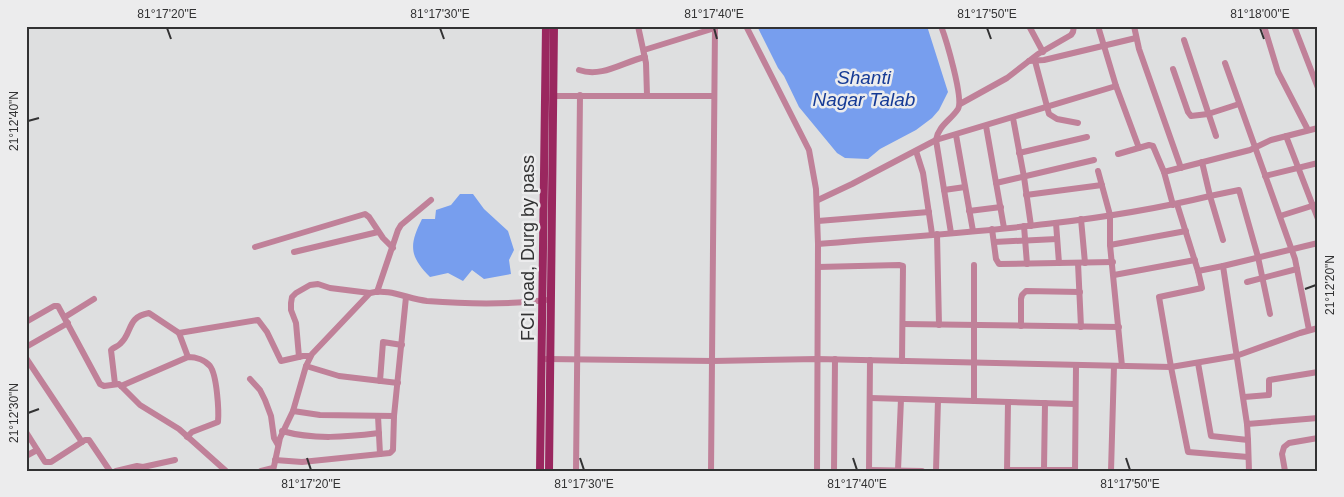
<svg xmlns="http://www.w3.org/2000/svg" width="1344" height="497" viewBox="0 0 1344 497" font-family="Helvetica,sans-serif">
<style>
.water{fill:#779eee}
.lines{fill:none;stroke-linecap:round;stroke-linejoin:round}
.minor{stroke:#c08199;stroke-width:6}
.major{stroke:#9a275f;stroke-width:8}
.ticks{fill:none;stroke:#323233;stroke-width:2}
.labels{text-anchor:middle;stroke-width:5;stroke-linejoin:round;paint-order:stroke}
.street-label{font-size:18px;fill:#323233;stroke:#ececed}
.water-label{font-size:19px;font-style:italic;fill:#153a95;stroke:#ececed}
.neatline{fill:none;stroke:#323233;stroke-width:2}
.ticks-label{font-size:12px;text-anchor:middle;fill:#323233}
</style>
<rect width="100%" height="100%" fill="#dedfe0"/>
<g class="water">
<polygon points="757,26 927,26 948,92 939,110 932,118 916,130 880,149 868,159 845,158 837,153 799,107 784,76 778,68"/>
<path d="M460 194H473L484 209 508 231 514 250 509 260 511 274 484 279 472 270 463 281 448 273 430 277C409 256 409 245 422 219H435L436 210 451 205Z"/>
</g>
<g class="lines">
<g class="minor">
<polyline points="638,26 646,63 647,95"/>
<polyline points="746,26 809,150 816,189 818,244 817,471"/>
<path d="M941 26C946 39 964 99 958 109 951 120 938 126 936 140L951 233"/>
<polyline points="1029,26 1043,52"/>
<polyline points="1098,26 1116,86 1139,148"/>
<polyline points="1134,26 1139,49 1181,168"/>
<polyline points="1264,26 1278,72 1308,130"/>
<polyline points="1294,26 1318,88"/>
<polyline points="1184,40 1216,136"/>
<polyline points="644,50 715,28"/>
<polyline points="1029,61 1044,60 1136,38"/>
<polyline points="1035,61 1049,114 1057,119 1078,123"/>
<polyline points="1225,63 1295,259 1309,330"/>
<polyline points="1173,69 1188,112 1191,116 1208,114 1239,104"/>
<path d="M579 70C602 78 623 62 645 57"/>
<polyline points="553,96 714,96"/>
<polyline points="960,104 1007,78 1038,54 1071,35 1073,32 1074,26"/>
<polyline points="1013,118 1024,177 1031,226"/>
<polyline points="986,126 1004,228"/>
<polyline points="956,135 973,231"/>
<polyline points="1286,136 1318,219"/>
<polyline points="916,151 923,173 932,234"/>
<polyline points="1019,153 1087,137"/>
<polyline points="1118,154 1149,145 1153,146 1164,172"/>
<polyline points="1098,171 1110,215 1110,245 1122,366"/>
<polyline points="1265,176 1318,163"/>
<polyline points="996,183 1094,160"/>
<polyline points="944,190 965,187"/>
<polyline points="1026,195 1102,185"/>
<polyline points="818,200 852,184 936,140 1116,86"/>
<polyline points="1177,204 1198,271"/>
<polyline points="1173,205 1164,172 1250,150 1271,140 1318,128"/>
<polyline points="969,211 1001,207"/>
<polyline points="1280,216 1318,204"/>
<polyline points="1081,219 1085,263"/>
<polyline points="818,221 929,212"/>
<polyline points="1056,223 1059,263"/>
<polyline points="1024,226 1027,264"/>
<polyline points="992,229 996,259 999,264 1113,262"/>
<polyline points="937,234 939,325"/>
<polyline points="1223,240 1210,196 1239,190 1258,257 1270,314"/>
<polyline points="994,242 1057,239"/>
<polyline points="1318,243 1223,266 1247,424 1318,418"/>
<path d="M818 244C949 233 1082 227 1210 196L1202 162"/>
<polyline points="1110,245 1186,231"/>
<polyline points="255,247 365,214 369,217 383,238 393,248"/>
<polyline points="294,252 378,232"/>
<polyline points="1078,263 1081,327"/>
<polyline points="1223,266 1198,271 1202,288 1159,297 1171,367 1188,452 1248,457"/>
<polyline points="818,267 899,265 903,266 902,361"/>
<polyline points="1114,275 1195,260"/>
<polyline points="1247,282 1297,269"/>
<polyline points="377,292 398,230 401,225 431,200"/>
<polyline points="65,317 94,299"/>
<polyline points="26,322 54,306 58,306 100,384 104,386 119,384 140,405 179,429 226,471"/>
<polyline points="903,324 1119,327"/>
<polyline points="1021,326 1021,299 1022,295 1026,291 1080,292"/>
<polyline points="179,333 258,320 267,332 281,361 303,356 310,356"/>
<polyline points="26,347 68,323"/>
<polyline points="299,357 296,323 291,310 291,303 292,297 296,293 310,285 318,284 330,288 370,293"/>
<polyline points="26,358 82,442"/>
<polyline points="546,359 713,361 817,359 1171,367 1236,356 1300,333 1318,328"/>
<polyline points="1198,363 1211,436 1248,440 1247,424"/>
<polyline points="306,366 339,376 398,383"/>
<polyline points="250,379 260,390 265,400 271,416 274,438 278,445"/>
<polyline points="380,381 383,342 402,345"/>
<path d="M115 384 111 350C114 347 117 347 120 344 133 333 126 317 149 313L179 333 188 357"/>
<path d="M121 386 188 357C196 357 205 360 210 366 217 375 219 411 218 422L192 432 187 437"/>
<polyline points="1244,397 1269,395 1269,380 1318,372"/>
<polyline points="870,398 1075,404"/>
<polyline points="974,401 974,265"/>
<polyline points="293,411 320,415 394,416"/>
<polyline points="378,416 380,454"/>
<path d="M282 431C314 440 346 437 379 433"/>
<polyline points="26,432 45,462 51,462 85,440 89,440 110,471"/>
<polyline points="1248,440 1249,471"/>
<polyline points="26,456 37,450"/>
<polyline points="275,460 302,462 390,453 393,450 394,416 406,297"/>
<polyline points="1044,469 1045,403"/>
<polyline points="869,470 922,471"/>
<polyline points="898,470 901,399"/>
<polyline points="1007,470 1075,470"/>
<polyline points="116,471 137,466 143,467 175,460"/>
<polyline points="261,471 273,468"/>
<path d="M273 471 280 438 293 411 306 366 312 354 370 293C389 288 408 299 427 301 466 304 507 305 546 300"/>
<polyline points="576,471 580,95"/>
<polyline points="711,471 715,26"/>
<polyline points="834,471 835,359"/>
<polyline points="869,471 870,360"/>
<polyline points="936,471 938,400"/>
<polyline points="1007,471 1008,402"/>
<polyline points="1075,471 1076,366"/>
<polyline points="1111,471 1114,366"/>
<polyline points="1285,471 1282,454 1284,447 1289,443 1318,438"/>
</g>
<g class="major">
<polyline points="540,471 546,26"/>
<polyline points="549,471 554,26"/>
</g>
</g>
<path class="ticks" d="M167 28 171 39M440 28 444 39M714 28 717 39M987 28 991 39M1260 28 1264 39M28 121 39 118M1305 289 1316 285M28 413 39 409M307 458 311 470M580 458 584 470M853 458 857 470M1126 458 1130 470"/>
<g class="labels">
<g class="street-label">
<text transform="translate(528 248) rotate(-90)" y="6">FCI road, Durg by pass</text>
</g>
<g class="water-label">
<text x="864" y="84">Shanti<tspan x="864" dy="22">Nagar Talab</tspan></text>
</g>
</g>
<rect width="1344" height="497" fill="none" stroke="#ececed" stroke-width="55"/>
<rect x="28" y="28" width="1288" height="442" class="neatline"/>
<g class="ticks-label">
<text x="167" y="18">81°17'20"E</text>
<text x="440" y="18">81°17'30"E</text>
<text x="714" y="18">81°17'40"E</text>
<text x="987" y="18">81°17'50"E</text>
<text x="1260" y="18">81°18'00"E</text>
<text transform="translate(14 121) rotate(-90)" y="4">21°12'40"N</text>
<text transform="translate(1330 285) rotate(-90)" y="4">21°12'20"N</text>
<text transform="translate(14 413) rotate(-90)" y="4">21°12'30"N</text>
<text x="311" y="488">81°17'20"E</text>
<text x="584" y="488">81°17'30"E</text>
<text x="857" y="488">81°17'40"E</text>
<text x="1130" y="488">81°17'50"E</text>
</g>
</svg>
